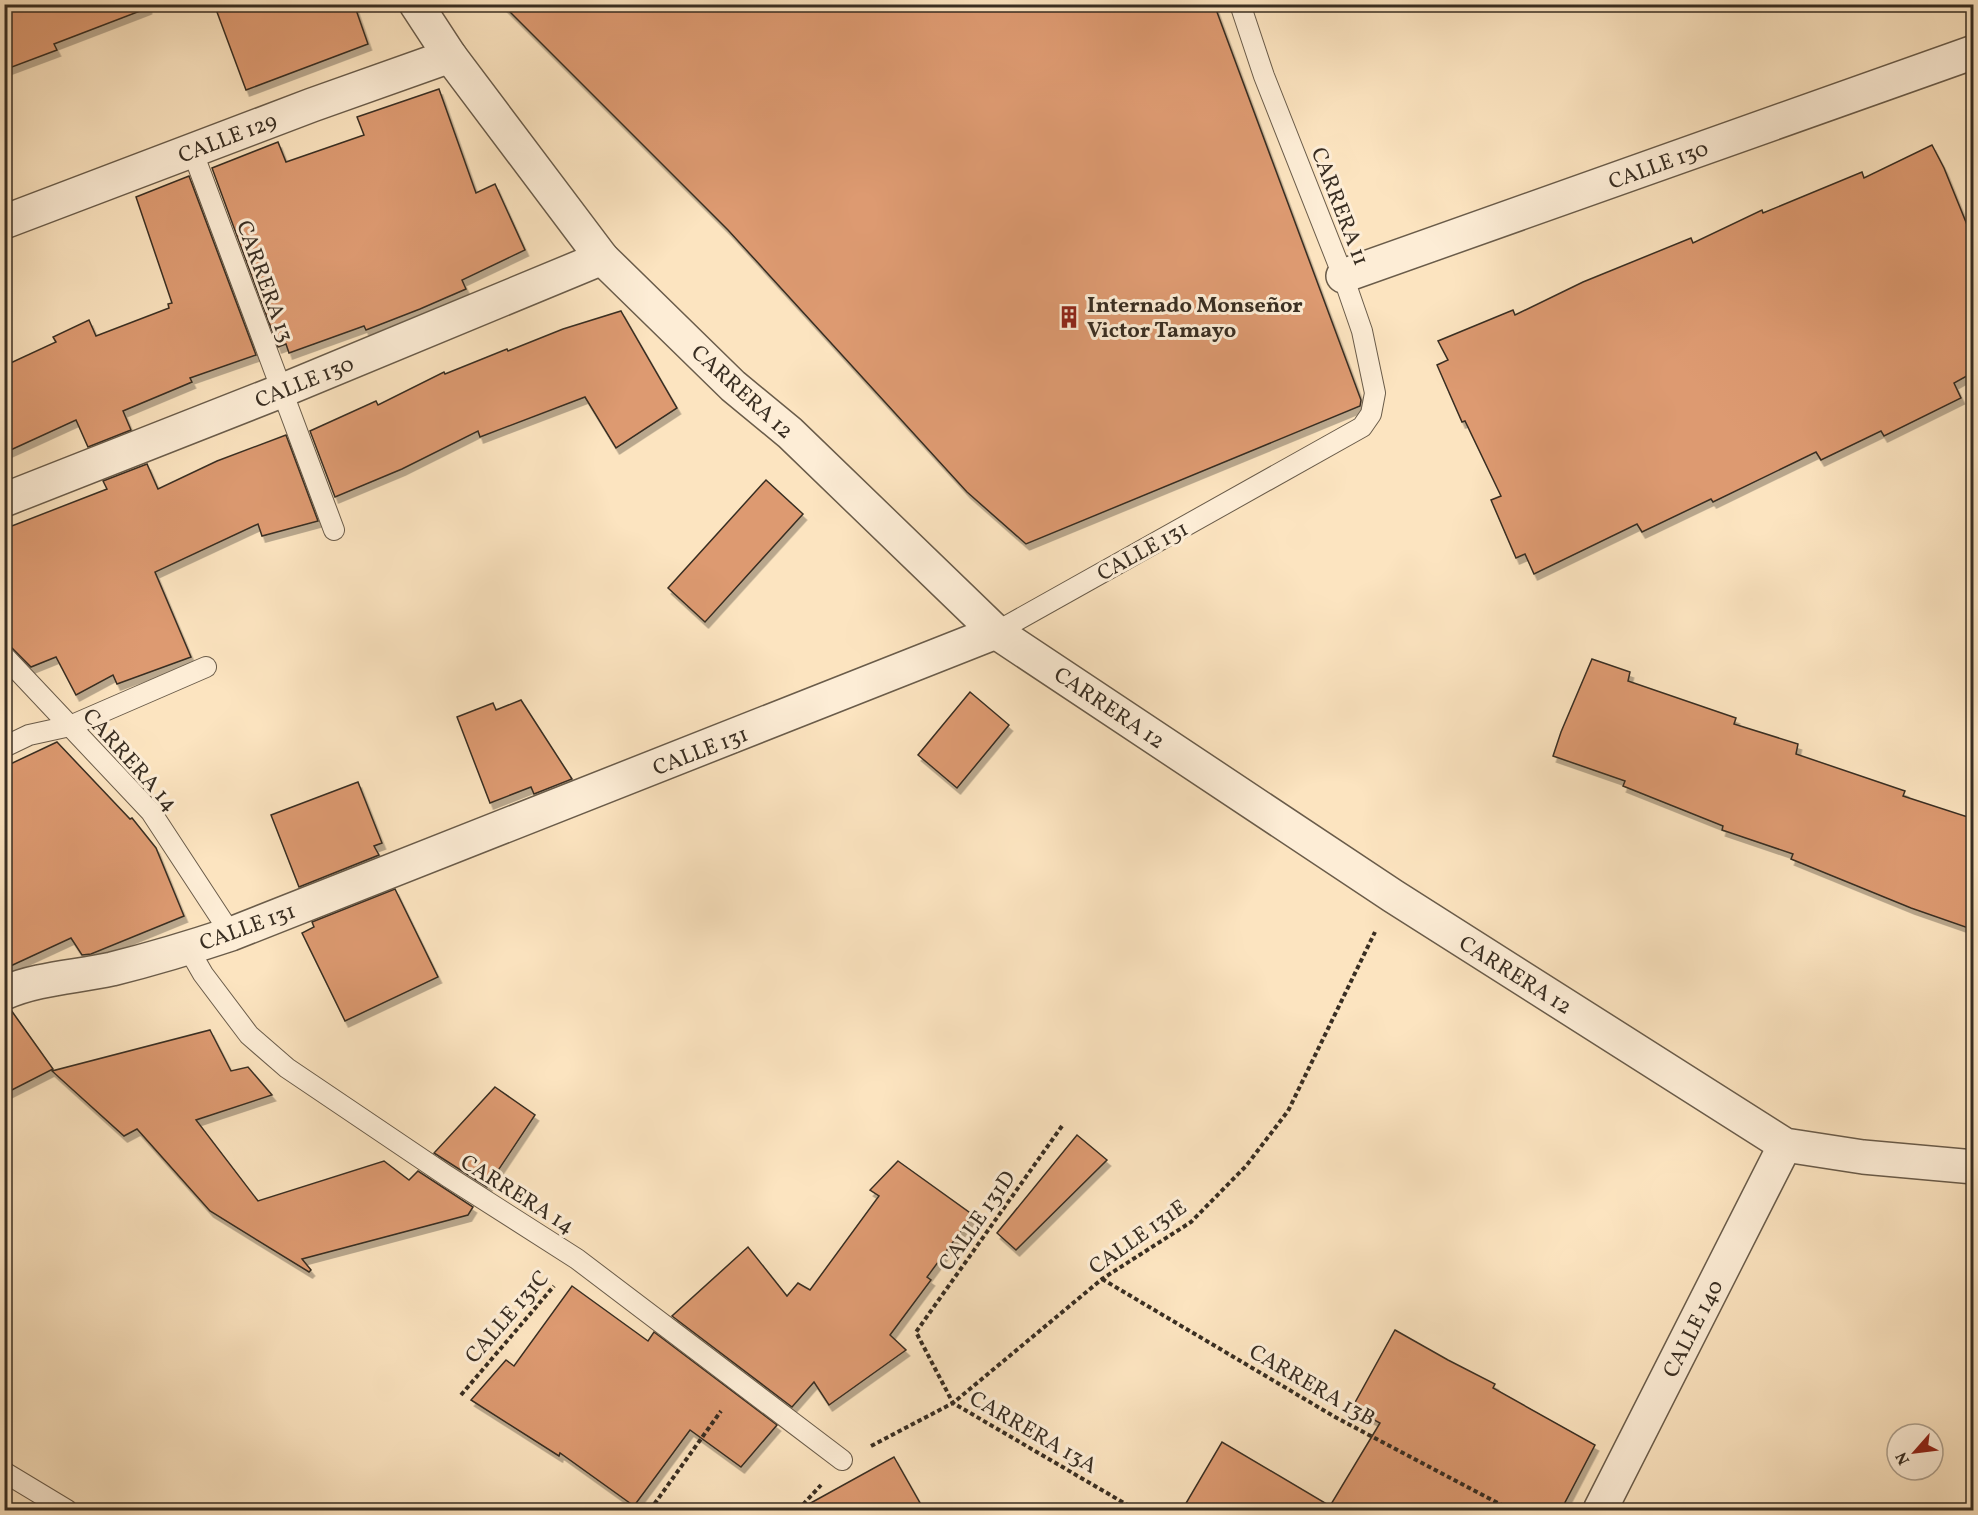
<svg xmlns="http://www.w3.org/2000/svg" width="1978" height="1515" viewBox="0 0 1978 1515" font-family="Vollkorn,serif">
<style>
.building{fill:#dd9a71;stroke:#392e22;stroke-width:1.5;filter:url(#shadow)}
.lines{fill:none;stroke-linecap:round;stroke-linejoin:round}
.service-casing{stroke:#6a5c4a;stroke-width:22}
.minor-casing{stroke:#6a5c4a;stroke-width:36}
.path{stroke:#392e22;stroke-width:4;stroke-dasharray:4.5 3;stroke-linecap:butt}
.service{stroke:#fdedd6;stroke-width:20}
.minor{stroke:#fdedd6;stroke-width:33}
.labels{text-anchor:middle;stroke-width:6;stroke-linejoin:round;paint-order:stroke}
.street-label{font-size:22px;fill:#392e22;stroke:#fdedd6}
.poi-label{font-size:22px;font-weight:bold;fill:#392e22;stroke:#fdedd6;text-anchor:start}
</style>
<defs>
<filter id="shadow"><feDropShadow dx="3.5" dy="6" stdDeviation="0" flood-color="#0004"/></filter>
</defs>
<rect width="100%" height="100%" fill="#fce4c0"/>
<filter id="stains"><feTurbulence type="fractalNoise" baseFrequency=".00333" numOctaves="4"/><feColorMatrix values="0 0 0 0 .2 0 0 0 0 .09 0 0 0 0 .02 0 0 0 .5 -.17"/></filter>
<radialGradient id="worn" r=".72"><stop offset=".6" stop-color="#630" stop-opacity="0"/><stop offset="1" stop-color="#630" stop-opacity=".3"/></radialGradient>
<g class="building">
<polygon points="4,4 148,4 148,8 54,44 57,50 4,70"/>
<polygon points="214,4 354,4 368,44 246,90"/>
<polygon points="502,4 1214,4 1361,400 1360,406 1026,544 967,492 728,230"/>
<polygon points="439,89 476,193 495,184 525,250 462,280 466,289 420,309 366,330 364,326 289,353 286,344 278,347 212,168 278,142 286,162 364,135 357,117"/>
<polygon points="1932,145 1944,168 1974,242 1974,372 1954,383 1961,398 1884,436 1881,431 1821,460 1816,452 1713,502 1711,499 1642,532 1637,524 1534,574 1525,554 1516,558 1491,500 1501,496 1465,421 1462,422 1437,365 1448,360 1438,341 1513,310 1515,315 1583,282 1691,238 1693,243 1762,210 1763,213 1862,172 1864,178"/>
<polygon points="189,176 256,355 190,378 192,382 123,411 131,430 88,447 76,420 4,453 4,366 56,342 53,337 89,320 96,336 169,308 168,304 172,303 136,197"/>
<polygon points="621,311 677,408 616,448 585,397 480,437 478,431 402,469 335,497 310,431 376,401 378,405 444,372 445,374 507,349 508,351 563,329"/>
<polygon points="286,435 318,521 262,536 258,524 155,572 191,657 117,684 113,675 76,695 56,657 31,667 10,646 4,636 4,529 107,489 103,481 147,464 158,489 217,461"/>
<polygon points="766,480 803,514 705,622 668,588"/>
<polygon points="1592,659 1630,672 1628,681 1736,718 1734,724 1798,744 1796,754 1905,791 1903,796 1974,819 1974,930 1911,908 1791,859 1793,854 1722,830 1723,826 1623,786 1625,781 1553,756 1561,732"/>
<polygon points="970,692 1009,725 957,788 918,755"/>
<polygon points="521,700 572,779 534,794 531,787 490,803 457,717 493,703 496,710"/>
<polygon points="57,742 130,819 132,818 156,848 184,916 91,954 82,955 71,938 4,969 4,767"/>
<polygon points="358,782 382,843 374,846 379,855 299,887 271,815"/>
<polygon points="395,889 438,977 345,1021 302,933 314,927 312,922"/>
<polygon points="11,1010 53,1069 4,1094 4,1011"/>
<polygon points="210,1030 231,1071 248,1067 272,1095 196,1120 258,1201 384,1161 409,1180 418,1171 473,1207 468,1215 302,1259 311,1270 309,1272 210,1211 137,1129 124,1136 52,1071"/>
<polygon points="495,1087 535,1115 487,1187 434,1153"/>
<polygon points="1077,1135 1107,1160 1016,1250 997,1233"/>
<polygon points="898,1161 973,1215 927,1277 931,1280 890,1335 906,1350 829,1405 814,1382 792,1407 672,1316 748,1247 787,1296 798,1283 810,1290 879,1196 870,1190"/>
<polygon points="572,1286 648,1341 654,1332 777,1425 741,1467 690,1430 634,1506 560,1453 559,1456 471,1400 506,1360 514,1366"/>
<polygon points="1395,1330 1448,1360 1495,1384 1493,1388 1595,1445 1561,1510 1182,1510 1222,1442 1330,1506 1380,1423 1352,1408"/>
<polygon points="894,1457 924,1510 798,1510"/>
</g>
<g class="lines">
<g class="service-casing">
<g id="service">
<polyline points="192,150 334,530"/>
<polyline points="996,632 1362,427 1371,414 1375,393 1362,331 1343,276 1264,76 1240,4"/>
<polyline points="4,656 151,812 231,934"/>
<polyline points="4,747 29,735 70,726 206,667"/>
<polyline points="188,948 203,974 249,1035 287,1068 447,1176 577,1259 842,1460"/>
<polyline points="4,1472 67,1510"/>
</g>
</g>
<g class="minor-casing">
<g id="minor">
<polyline points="416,4 450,56 602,258 733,386 790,433 996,632 1393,896 1785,1145 1863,1157 1974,1167"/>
<polyline points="4,222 312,105 450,56"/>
<polyline points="1343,276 1974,52"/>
<polyline points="4,500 281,391 602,258"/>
<path d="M4 993C38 978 76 977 112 969 152 959 192 947 231 934L996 632"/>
<polyline points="1600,1510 1785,1145"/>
</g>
</g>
<g class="path">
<polyline points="1062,1126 916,1332 953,1403 1136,1510"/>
<polyline points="1102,1279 1335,1417 1511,1510"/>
<polyline points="461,1395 554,1286"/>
<polyline points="871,1446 953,1403 1102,1279 1191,1222 1246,1166 1288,1111 1375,932"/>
<polyline points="650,1510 721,1411"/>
<polyline points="798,1510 821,1485"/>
</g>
<use href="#service" class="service"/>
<use href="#minor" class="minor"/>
</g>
<defs>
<g id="building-bare" transform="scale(1.8)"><path d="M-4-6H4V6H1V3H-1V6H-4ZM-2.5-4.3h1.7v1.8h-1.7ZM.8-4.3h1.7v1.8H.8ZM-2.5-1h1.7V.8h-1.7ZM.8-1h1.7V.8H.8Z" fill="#8f2418" stroke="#fdedd6" stroke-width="2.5" paint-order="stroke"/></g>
</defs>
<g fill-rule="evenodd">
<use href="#building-bare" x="1069" y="317"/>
</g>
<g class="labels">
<g class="street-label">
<text transform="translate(227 137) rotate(-21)" y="8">CALLE 129</text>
<text transform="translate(1658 164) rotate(-20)" y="8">CALLE 130</text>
<text transform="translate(1341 206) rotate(69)" y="8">CARRERA 11</text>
<text transform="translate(266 281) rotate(70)" y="8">CARRERA 13</text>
<text transform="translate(304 381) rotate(-22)" y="8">CALLE 130</text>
<text transform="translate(743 391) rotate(42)" y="8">CARRERA 12</text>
<text transform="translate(1142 550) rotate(-29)" y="8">CALLE 131</text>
<text transform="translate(1110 707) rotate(34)" y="8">CARRERA 12</text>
<text transform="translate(700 750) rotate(-21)" y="8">CALLE 131</text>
<text transform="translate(131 759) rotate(48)" y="8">CARRERA 14</text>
<text transform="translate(247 926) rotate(-20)" y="8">CALLE 131</text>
<text transform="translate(1516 974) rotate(32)" y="8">CARRERA 12</text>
<text transform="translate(518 1193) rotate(32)" y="8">CARRERA 14</text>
<text transform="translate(976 1220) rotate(-55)" y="8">CALLE 131D</text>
<text transform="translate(1137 1236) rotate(-35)" y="8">CALLE 131E</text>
<text transform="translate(506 1316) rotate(-49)" y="8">CALLE 131C</text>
<text transform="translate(1692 1328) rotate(-63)" y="8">CALLE 140</text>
<text transform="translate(1313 1384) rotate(30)" y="8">CARRERA 13B</text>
<text transform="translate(1034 1431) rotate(30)" y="8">CARRERA 13A</text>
</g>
<g class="poi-label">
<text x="1087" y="312">Internado Monseñor<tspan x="1087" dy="25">Victor Tamayo</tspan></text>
</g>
</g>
<rect width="1978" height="1515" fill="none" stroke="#fce4c0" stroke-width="24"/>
<rect x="6" y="6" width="1966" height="1503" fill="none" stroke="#392e22" stroke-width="3"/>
<rect x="12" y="12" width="1954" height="1491" fill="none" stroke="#392e22" stroke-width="1.5"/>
<g transform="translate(1915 1452) rotate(242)"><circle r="28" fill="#fdedd6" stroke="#afa18e" stroke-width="1.5"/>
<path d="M0-4.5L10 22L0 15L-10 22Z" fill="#8f2418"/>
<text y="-9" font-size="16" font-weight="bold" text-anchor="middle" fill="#392e22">N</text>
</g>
<rect width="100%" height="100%" filter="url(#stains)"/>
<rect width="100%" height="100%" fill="url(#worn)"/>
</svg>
